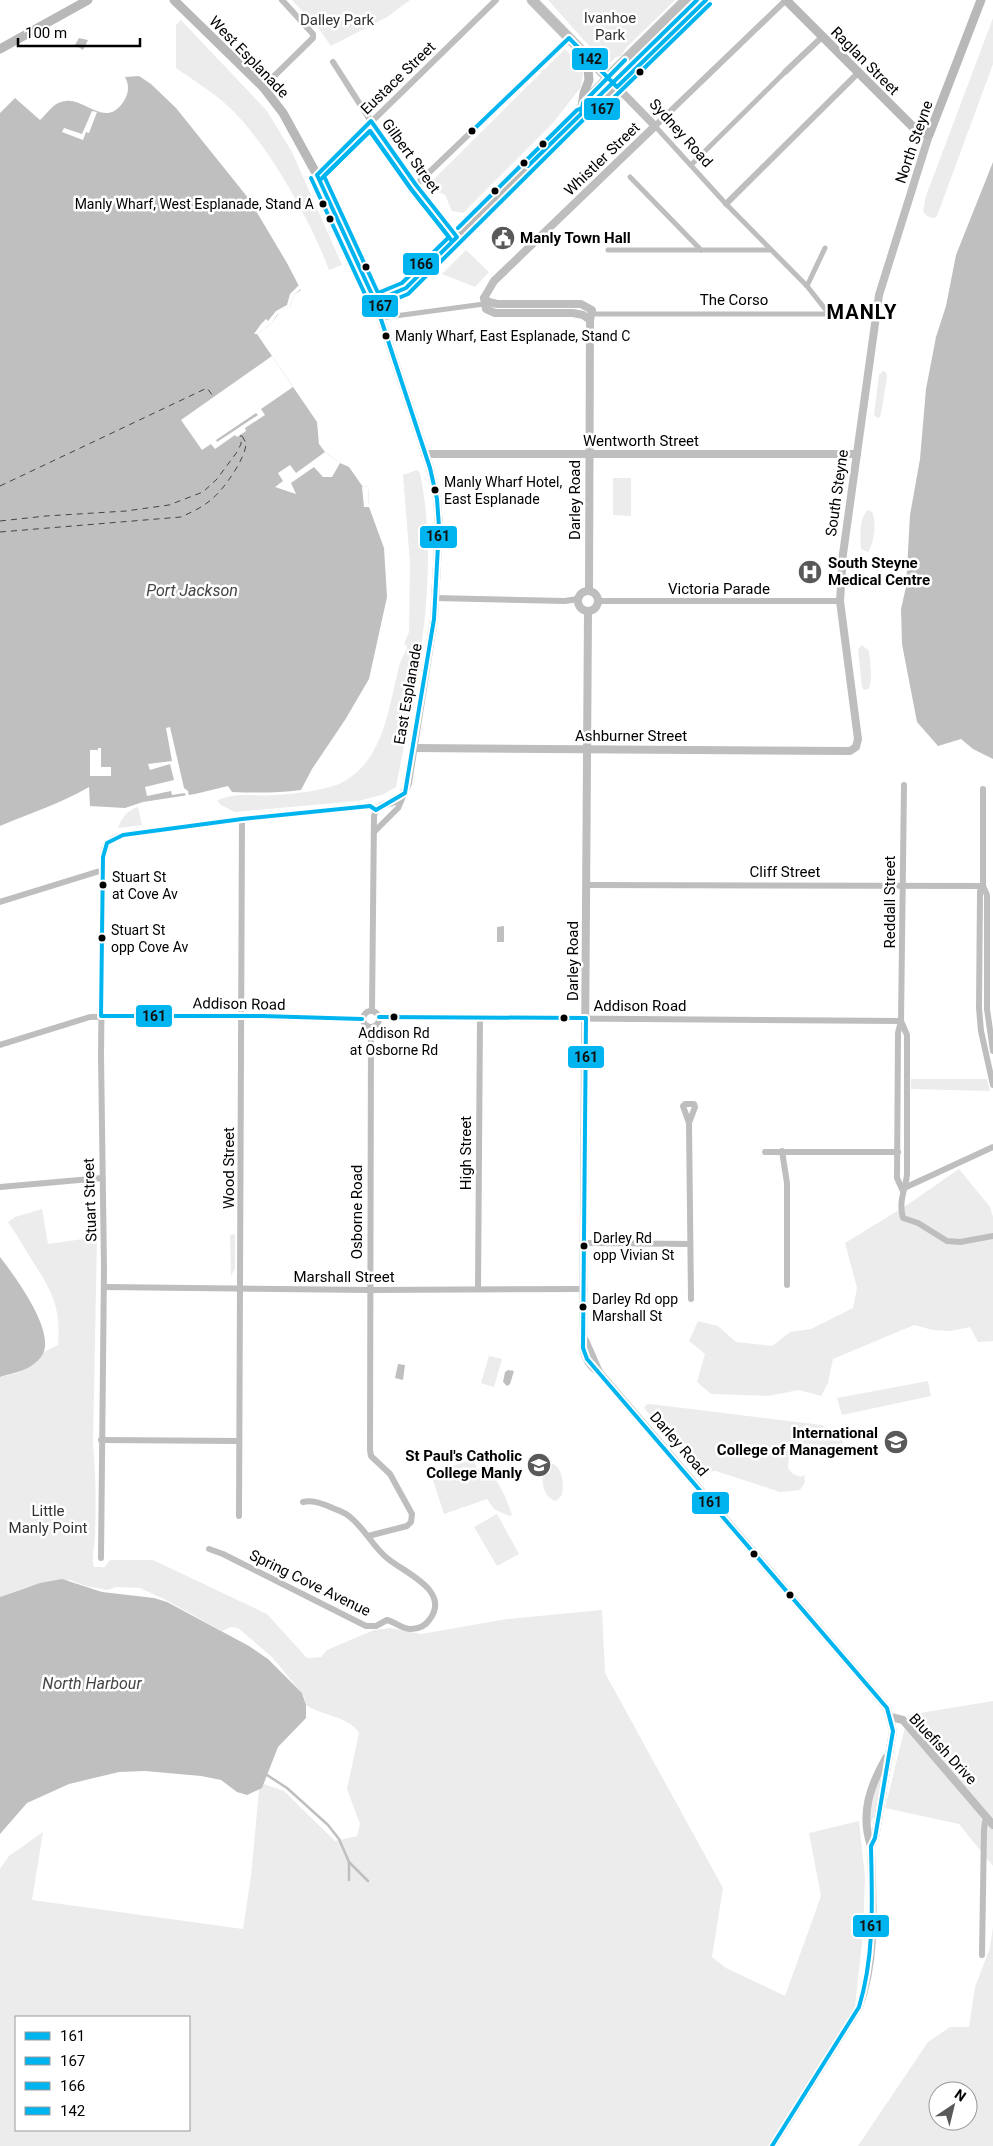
<svg xmlns="http://www.w3.org/2000/svg" width="993" height="2146" viewBox="0 0 993 2146" font-family="Roboto,sans-serif">
<style>
.green{fill:#ececec;fill-rule:evenodd}
.water{fill:#bfbfbf}
.pier{fill:#fff;fill-rule:evenodd}
.lines{fill:none;stroke-linecap:round;stroke-linejoin:round}
.stream{stroke:#bfbfbf;stroke-width:2.5}
.ferry{stroke:#444;stroke-width:1;stroke-dasharray:6 5;stroke-linecap:butt}
.primary-casing{stroke:#dbdbdb;stroke-width:11}
.pedestrian{stroke:#bebebe;stroke-width:5}
.minor{stroke:#bebebe;stroke-width:6}
.tertiary{stroke:#bebebe;stroke-width:8}
.secondary{stroke:#b8b8b8;stroke-width:9}
.primary{stroke:#bebebe;stroke-width:10}
.bus-1-casing{stroke:#fff;stroke-width:8}
.bus-2-casing{stroke:#fff;stroke-width:8}
.bus-3-casing{stroke:#fff;stroke-width:8}
.bus-4-casing{stroke:#fff;stroke-width:8}
.bus-1{stroke:#00b5ef;stroke-width:4}
.bus-2{stroke:#00b5ef;stroke-width:4}
.bus-3{stroke:#00b5ef;stroke-width:4}
.bus-4{stroke:#00b5ef;stroke-width:4}
.bus-dot{fill:#000;stroke:#fff;stroke-width:2}
.labels{text-anchor:middle;stroke-width:5;stroke-linejoin:round;paint-order:stroke}
.bus-label{font-size:14px;fill:#000;stroke:#fff;text-anchor:start}
.park-label{font-size:15px;fill:#333;stroke:#fff}
.street-label{font-size:15px;fill:#000;stroke:#fff}
.poi-label{font-size:15px;font-weight:bold;fill:#000;stroke:#fff;text-anchor:start}
.water-label{font-size:16px;font-style:italic;fill:#444;stroke:#fff}
.district-label{font-size:20px;font-weight:bold;letter-spacing:1px;fill:#000;stroke:#fff}
.line-badge{stroke:#fff;stroke-width:2}
.pale-badge-label{font-size:14px;text-anchor:middle;font-weight:bold;fill:#111}
</style>
<rect width="100%" height="100%" fill="#fff"/>
<g class="green">
<polygon points="292,0 410,0 387,17 331,46 319,29"/>
<polygon points="548,0 675,0 626,48 621,56 616,57 607,66"/>
<path d="M993 18V64L937 216 935 218C929 218 926 216 923 211L926 196Z"/>
<path d="M181 20 267 111 292 152 342 265 329 270C312 223 266 141 229 107 213 92 193 80 176 68V25Z"/>
<polygon points="565,49 578,63 583,73 581,87 553,123 463,213 452,211 445,195 436,191 430,183"/>
<polygon points="466,250 489,272 475,287 442,274"/>
<polygon points="883,371 886,372 887,377 881,414 879,418 876,417 874,415 879,375"/>
<path d="M417 470 420 473C441 577 416 684 396 787L382 795 358 801 235 812 221 805 217 801C234 791 257 797 276 795 293 794 329 790 343 782 384 760 389 706 399 666 401 658 407 651 407 646L404 644 409 632 410 563 403 475Z"/>
<polygon points="613,478 631,478 631,516 613,515"/>
<path d="M868 510 872 512C877 521 874 544 868 552L861 549C860 538 859 517 868 510Z"/>
<path d="M862 645 869 651C870 663 873 677 869 689L865 690 862 688 858 649Z"/>
<path d="M138 807 142 825 118 828C121 818 128 810 138 807Z"/>
<polygon points="911,1079 987,1079 990,1091 911,1089"/>
<polygon points="959,1169 990,1207 993,1217 993,1341 978,1342 970,1327 950,1331 933,1330 914,1325 833,1359 828,1383 821,1396 799,1390 768,1396 711,1394 697,1382 705,1354 689,1341 698,1321 718,1326 736,1342 772,1346 790,1332 811,1329 853,1308 857,1288 845,1243 907,1205"/>
<path d="M42 1209 48 1244 97 1237 93 1443C96 1474 96 1505 95 1536 95 1546 91 1558 94 1567H105L110 1560H153L267 1614 307 1658 321 1657 327 1650 374 1630 390 1628 421 1634 507 1619 602 1610 605 1673 723 1888 712 1957 726 1968 785 1996 821 1896 809 1833 859 1821 865 1877 863 1934 855 2006 768 2146H0V1869L9 1856 43 1832 32 1900 243 1929 251 1876 259 1790 264 1784 284 1791 335 1841 357 1836 360 1824 347 1789 359 1733C348 1716 323 1716 306 1705L304 1696 272 1657 238 1628 231 1627 222 1631 166 1600 140 1588 117 1587 107 1590 86 1586 70 1580 27 1587 0 1597V1377L18 1373 37 1362 44 1352 58 1345C61 1310 53 1293 35 1265 26 1251 18 1236 8 1222L15 1217ZM16 2017H189V2130H16Z"/>
<polygon points="235,1234 235,1268 231,1276 230,1235"/>
<polygon points="489,1356 502,1359 494,1387 481,1383"/>
<polygon points="928,1381 931,1396 842,1415 837,1398"/>
<polygon points="650,1404 822,1425 838,1435 844,1443 813,1449 812,1444 798,1445 798,1450 794,1451 789,1457 788,1468 793,1474 801,1477 804,1475 805,1482 800,1490 780,1492 716,1471 700,1472 644,1408 646,1405"/>
<polygon points="473,1459 477,1470 488,1465 505,1496 512,1515 509,1516 494,1509 487,1499 444,1514 431,1474"/>
<path d="M550 1463C563 1466 564 1484 562 1495L556 1501C541 1498 538 1471 550 1463Z"/>
<polygon points="497,1514 519,1554 497,1566 474,1527"/>
<polygon points="993,1701 993,1866 959,1824 885,1808 908,1715"/>
<polygon points="879,1778 881,1779 877,1810 870,1825 869,1808"/>
<path d="M993 1927V2146H858L928 2042 950 2027H969L975 1987 990 1948ZM938 2091H968V2121H938Z"/>
</g>
<g class="water">
<polygon points="79,38 88,40 83,50 75,45"/>
<path d="M139 76 151 84 176 108 249 199 287 263 301 290 294 295 290 307 280 312 272 323 257 334 317 422 319 444 325 452 340 463 349 467 363 487 368 486 369 507 384 548 387 597 369 679 345 720 312 769 301 790C278 793 256 793 232 792L228 786 195 794 143 802 125 808 90 806 89 787C62 803 30 813 0 826V113L15 98 40 120C49 112 53 102 66 101 86 98 107 131 125 99 129 92 129 84 125 77Z"/>
<polygon points="993,162 993,759 973,749 961,739 938,746 917,722 902,644 901,609 906,587 910,515 920,459 926,389 936,337 946,306 956,255"/>
<polygon points="504,926 504,942 497,942 497,927"/>
<path d="M0 1257C14 1275 59 1335 41 1357 30 1371 16 1372 0 1377Z"/>
<polygon points="398,1364 405,1365 403,1380 395,1378"/>
<polygon points="508,1370 514,1371 510,1384 507,1386 503,1382 505,1372"/>
<polygon points="62,1579 102,1592 154,1598 167,1602 249,1646 268,1659 302,1693 306,1705 306,1718 278,1747 262,1788 247,1795 237,1792 221,1780 201,1776 145,1771 119,1772 69,1784 27,1803 0,1834 0,1597 40,1583"/>
</g>
<g class="pier">
<polygon points="92,111 97,112 89,133 86,132 83,140 62,132 64,128 82,134"/>
<polygon points="300,284 302,288 294,295 290,307 277,315 272,323 257,334 254,334 261,324 266,319 268,321 276,311 287,305 290,294"/>
<path d="M272 356 293 387 261 409 265 415 245 428 246 431 237 437 235 435 215 449 211 444 202 450 181 420ZM256 413 258 415 217 442 216 440Z"/>
<polygon points="325,452 340,463 332,477 323,477 314,467 291,483 296,494 275,487 283,481 278,473 290,465 296,473"/>
<polygon points="368,486 369,507 364,507 362,487"/>
<polygon points="170,727 184,788 188,791 189,797 186,797 185,793 172,795 171,791 147,796 145,787 174,780 170,764 150,770 148,764 172,761 166,728"/>
<polygon points="98,748 101,748 101,767 111,767 111,776 90,776 90,750 98,750"/>
</g>
<g class="lines">
<g class="stream">
<polyline points="267,1775 287,1788 328,1825 339,1839 349,1862 368,1881"/>
<polyline points="349,1880 349,1862"/>
</g>
<g class="ferry">
<polyline points="0,486 207,388 213,396"/>
<polyline points="0,521 46,516 126,511 169,505 203,492 217,479 237,452 241,444 241,435"/>
<path d="M0 532 181 517C192 512 203 507 212 499 224 489 246 458 246 443L241 434"/>
</g>
<g class="primary-casing">
<g id="primary">
<polyline points="532,0 617,87 706,0"/>
<polyline points="608,77 686,0"/>
</g>
</g>
<g class="pedestrian">
<polyline points="655,126 726,204 807,286 829,314"/>
<polyline points="691,165 785,72"/>
<polyline points="630,177 701,250"/>
<polyline points="608,250 769,250"/>
<polyline points="807,286 825,248"/>
<polyline points="592,314 876,314"/>
<polyline points="380,318 484,304"/>
</g>
<g class="minor">
<path d="M333 62C371 121 409 184 457 237"/>
<polyline points="785,72 822,37"/>
<polyline points="263,87 313,38 313,34 282,0"/>
<polyline points="655,126 786,0"/>
<polyline points="317,175 496,0"/>
<polyline points="416,185 569,38"/>
<polyline points="726,204 858,73"/>
<polyline points="435,598 565,601 578,599"/>
<polyline points="599,601 840,601"/>
<polyline points="983,789 983,886 987,895 987,1009 993,1051"/>
<polyline points="374,832 398,808 404,794"/>
<polyline points="586,885 983,886"/>
<polyline points="983,886 980,891 979,1008 981,1031 993,1085"/>
<polyline points="0,902 103,870"/>
<circle cx="371" cy="1019" r="8"/>
<polyline points="379,1017 901,1021"/>
<path d="M901 1021 907 1035V1174C906 1189 898 1200 903 1218L918 1223 947 1241 960 1242 993 1236"/>
<polyline points="0,1045 90,1017 176,1015 362,1019"/>
<polyline points="689,1123 695,1107 694,1104 685,1104 683,1106 689,1123 691,1299"/>
<polyline points="782,1151 787,1183 787,1285"/>
<polyline points="765,1152 898,1152"/>
<polyline points="0,1187 102,1178"/>
<polyline points="902,1189 897,1178 898,1033 901,1021 904,785"/>
<polyline points="902,1189 993,1147"/>
<polyline points="585,1243 690,1244"/>
<polyline points="104,1287 369,1290 585,1289"/>
<polyline points="478,1289 480,1017"/>
<polyline points="101,1440 239,1441"/>
<polyline points="239,1516 242,819"/>
<polyline points="368,1536 407,1526 411,1522 412,1514 390,1474 371,1456 370,1450 371,1027"/>
<path d="M209 1549 223 1554 366 1626H376L387 1620C396 1622 401 1629 411 1629 419 1629 426 1625 430 1619 451 1590 403 1572 387 1558 372 1546 363 1525 346 1514 341 1511 334 1509 328 1506 320 1503 312 1500 303 1502"/>
<path d="M101 1558 104 1268 101 1055 103 870C103 850 100 841 123 835L242 819 370 806 376 810 374 816 372 1010"/>
<polyline points="982,1955 984,1829 986,1817"/>
</g>
<g class="tertiary">
<polyline points="484,298 489,302 497,304 581,304 592,310 590,320 589,591"/>
<path d="M375 301 430 468 437 499 439 527 434 619 408 783C400 809 390 797 376 810"/>
<polyline points="590,320 583,315 573,313 495,313 486,309 484,298 494,281 655,126 617,87"/>
<polyline points="425,454 857,454"/>
<circle cx="588" cy="601" r="10"/>
<path d="M588 612 583 1348C586 1359 589 1366 599 1372L887 1708 893 1731 875 1838 871 1846C872 1900 878 1955 859 2007L772 2146"/>
<polyline points="413,748 850,751 856,747 858,739 840,601 843,554 879,295 929,135"/>
<polyline points="585,1340 599,1372"/>
<polyline points="891,1717 903,1720 993,1825"/>
<path d="M871 1846C860 1814 870 1786 886 1758"/>
</g>
<g class="secondary">
<polyline points="174,0 263,87 283,113 317,175 375,301 406,288 581,114 593,110 617,87"/>
<polyline points="786,0 916,130 929,135 981,0"/>
<polyline points="0,49 88,0"/>
<polyline points="583,103 608,77"/>
<polyline points="581,114 584,93 589,80 587,57"/>
</g>
<use href="#primary" class="primary"/>
<g class="bus-1-casing">
<g id="bus-1">
<polygon points="371,121 416,185 457,237 406,288 375,301 317,175"/>
<path d="M379 1017 586 1018 583 1348 587 1359 887 1708 893 1731 875 1838 871 1846C872 1901 875 1954 859 2007L772 2146"/>
<polyline points="362,1019 262,1016 101,1016 103,857 107,843 123,835 242,819 370,806 376,810 405,793 434,619 439,527 437,499 430,468 375,301"/>
</g>
</g>
<g class="bus-2-casing">
<g id="bus-2">
<polyline points="311,178 370,305 377,307 408,294 584,119 597,114 710,4"/>
<polyline points="321,179 370,131 411,189 452,241"/>
</g>
</g>
<g class="bus-3-casing">
<g id="bus-3">
<polygon points="370,131 411,189 449,237 402,283 378,293 324,176"/>
<polyline points="458,228 577,110 590,105 697,0"/>
</g>
</g>
<g class="bus-4-casing">
<g id="bus-4">
<polyline points="472,131 569,38 617,87 706,0"/>
<polyline points="528,166 581,114 583,103 625,60"/>
</g>
</g>
<use href="#bus-1" class="bus-1"/>
<use href="#bus-2" class="bus-2"/>
<use href="#bus-3" class="bus-3"/>
<use href="#bus-4" class="bus-4"/>
</g>
<defs>
<g id="civic-disc" transform="scale(1.25)"><circle r="9.5" fill="#595959" stroke="#fff"/><path d="M-.6-6.5H3V-4.5H.6V-3L4-1V1h2V6H-6V1h2V-1L-.6-3ZM-1.2 2.5V6h2.4V2.5Z" fill="#fff"/></g>
<g id="hospital-disc" transform="scale(1.25)"><circle r="9.5" fill="#595959" stroke="#fff"/><path d="M-5-5h3v3.5h4V-5h3V5h-3V1.5h-4V5h-3Z" fill="#fff"/></g>
<g id="university-disc" transform="scale(1.25)"><circle r="9.5" fill="#595959" stroke="#fff"/><path d="M0-5L7-2L0 1L-7-2ZM-4 1L0 2.5L4 1V4Q0 6-4 4Z" fill="#fff"/></g>
<g id="school-disc" transform="scale(1.25)"><circle r="9.5" fill="#595959" stroke="#fff"/><path d="M0-5L7-2L0 1L-7-2ZM-4 1L0 2.5L4 1V4Q0 6-4 4Z" fill="#fff"/></g>
</defs>
<g fill-rule="evenodd">
<use href="#civic-disc" x="503" y="238"/>
<use href="#hospital-disc" x="810" y="572"/>
<use href="#university-disc" x="896" y="1442"/>
<use href="#school-disc" x="539" y="1465"/>
</g>
<g class="bus-dot">
<circle cx="640" cy="72" r="4.5"/>
<circle cx="472" cy="131" r="4.5"/>
<circle cx="543" cy="144" r="4.5"/>
<circle cx="524" cy="163" r="4.5"/>
<circle cx="495" cy="191" r="4.5"/>
<circle cx="323" cy="204" r="4.5"/>
<circle cx="330" cy="219" r="4.5"/>
<circle cx="366" cy="267" r="4.5"/>
<circle cx="386" cy="336" r="4.5"/>
<circle cx="435" cy="490" r="4.5"/>
<circle cx="103" cy="885" r="4.5"/>
<circle cx="102" cy="938" r="4.5"/>
<circle cx="394" cy="1017" r="4.5"/>
<circle cx="564" cy="1018" r="4.5"/>
<circle cx="584" cy="1246" r="4.5"/>
<circle cx="583" cy="1307" r="4.5"/>
<circle cx="754" cy="1554" r="4.5"/>
<circle cx="790" cy="1595" r="4.5"/>
</g>
<g class="labels">
<g class="bus-label">
<text x="314" y="209" text-anchor="end">Manly Wharf, West Esplanade, Stand A</text>
<text x="395" y="341">Manly Wharf, East Esplanade, Stand C</text>
<text x="444" y="487">Manly Wharf Hotel,<tspan x="444" dy="17">East Esplanade</tspan></text>
<text x="112" y="882">Stuart St<tspan x="112" dy="17">at Cove Av</tspan></text>
<text x="111" y="935">Stuart St<tspan x="111" dy="17">opp Cove Av</tspan></text>
<text x="394" y="1038" text-anchor="middle">Addison Rd<tspan x="394" dy="17">at Osborne Rd</tspan></text>
<text x="593" y="1243">Darley Rd<tspan x="593" dy="17">opp Vivian St</tspan></text>
<text x="592" y="1304">Darley Rd opp<tspan x="592" dy="17">Marshall St</tspan></text>
</g>
<g class="park-label">
<text x="610" y="23">Ivanhoe<tspan x="610" dy="17">Park</tspan></text>
<text x="337" y="25">Dalley Park</text>
<text x="48" y="1516">Little<tspan x="48" dy="17">Manly Point</tspan></text>
</g>
<g class="street-label">
<text transform="translate(249 57) rotate(46)" y="5">West Esplanade</text>
<text transform="translate(865 61) rotate(45)" y="5">Raglan Street</text>
<text transform="translate(398 78) rotate(-44)" y="5">Eustace Street</text>
<text transform="translate(681 133) rotate(48)" y="5">Sydney Road</text>
<text transform="translate(914 142) rotate(-71)" y="5">North Steyne</text>
<text transform="translate(411 156) rotate(54)" y="5">Gilbert Street</text>
<text transform="translate(602 159) rotate(-44)" y="5">Whistler Street</text>
<text x="734" y="305">The Corso</text>
<text x="641" y="446">Wentworth Street</text>
<text transform="translate(837 493) rotate(-82)" y="5">South Steyne</text>
<text transform="translate(575 500) rotate(-90)" y="5">Darley Road</text>
<text x="719" y="594">Victoria Parade</text>
<text transform="translate(408 694) rotate(-80)" y="5">East Esplanade</text>
<text x="631" y="741">Ashburner Street</text>
<text x="785" y="877">Cliff Street</text>
<text transform="translate(890 902) rotate(-90)" y="5">Reddall Street</text>
<text transform="translate(573 961) rotate(-90)" y="5">Darley Road</text>
<text transform="translate(239 1004) rotate(1)" y="5">Addison Road</text>
<text x="640" y="1011">Addison Road</text>
<text transform="translate(466 1153) rotate(-90)" y="5">High Street</text>
<text transform="translate(229 1168) rotate(-90)" y="5">Wood Street</text>
<text transform="translate(90 1200) rotate(-92)" y="5">Stuart Street</text>
<text transform="translate(357 1212) rotate(-90)" y="5">Osborne Road</text>
<text x="344" y="1282">Marshall Street</text>
<text transform="translate(679 1444) rotate(49)" y="5">Darley Road</text>
<text transform="translate(310 1583) rotate(26)" y="5">Spring Cove Avenue</text>
<text transform="translate(943 1749) rotate(47)" y="5">Bluefish Drive</text>
</g>
<g class="poi-label">
<text x="520" y="243">Manly Town Hall</text>
<text x="828" y="568">South Steyne<tspan x="828" dy="17">Medical Centre</tspan></text>
<text x="878" y="1438" text-anchor="end">International<tspan x="878" dy="17">College of Management</tspan></text>
<text x="522" y="1461" text-anchor="end">St Paul's Catholic<tspan x="522" dy="17">College Manly</tspan></text>
</g>
<g class="water-label">
<text x="192" y="596">Port Jackson</text>
<text x="92" y="1689">North Harbour</text>
</g>
<g class="district-label">
<text x="862" y="319">MANLY</text>
</g>
</g>
<g class="line-badge">
<rect x="571" y="47" width="38" height="24" rx="5" fill="#00b5ef"/>
<rect x="583" y="97" width="38" height="24" rx="5" fill="#00b5ef"/>
<rect x="402" y="252" width="38" height="24" rx="5" fill="#00b5ef"/>
<rect x="361" y="294" width="38" height="24" rx="5" fill="#00b5ef"/>
<rect x="419" y="525" width="39" height="24" rx="5" fill="#00b5ef"/>
<rect x="135" y="1004" width="38" height="24" rx="5" fill="#00b5ef"/>
<rect x="567" y="1045" width="38" height="24" rx="5" fill="#00b5ef"/>
<rect x="691" y="1491" width="39" height="24" rx="5" fill="#00b5ef"/>
<rect x="852" y="1914" width="38" height="24" rx="5" fill="#00b5ef"/>
</g>
<g class="pale-badge-label">
<text x="590" y="64">142</text>
<text x="602" y="114">167</text>
<text x="421" y="269">166</text>
<text x="380" y="311">167</text>
<text x="438" y="541">161</text>
<text x="154" y="1021">161</text>
<text x="586" y="1062">161</text>
<text x="710" y="1507">161</text>
<text x="871" y="1931">161</text>
</g>
<rect x="15" y="2016" width="175" height="115" fill="#ffffff" stroke="#999999"/>
<rect x="25" y="2032" width="25" height="8" fill="#00b5ef" stroke="#999999"/>
<text x="60" y="2041" font-size="15" fill="#000000">161</text>
<rect x="25" y="2057" width="25" height="8" fill="#00b5ef" stroke="#999999"/>
<text x="60" y="2066" font-size="15" fill="#000000">167</text>
<rect x="25" y="2082" width="25" height="8" fill="#00b5ef" stroke="#999999"/>
<text x="60" y="2091" font-size="15" fill="#000000">166</text>
<rect x="25" y="2107" width="25" height="8" fill="#00b5ef" stroke="#999999"/>
<text x="60" y="2116" font-size="15" fill="#000000">142</text>
<g transform="translate(953 2106) rotate(35)"><circle r="24" fill="#ffffff" stroke="#999999"/>
<path d="M0-4L9 19L0 12L-9 19Z" fill="#595959"/>
<text y="-8" font-size="14" font-weight="bold" text-anchor="middle" fill="#000000">N</text>
</g>
<path d="M18 38v8h122v-8" fill="none" stroke="#000000" stroke-width="2.5"/>
<text x="25" y="38" font-size="15" fill="#000000" stroke="#ffffff" stroke-width="4" paint-order="stroke">100 m</text>
</svg>
